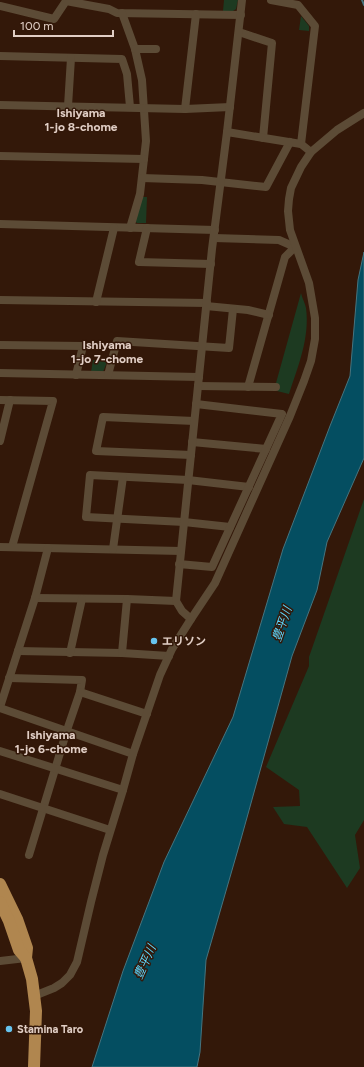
<svg xmlns="http://www.w3.org/2000/svg" width="364" height="1067" viewBox="0 0 364 1067" font-family="Figtree,'Noto Sans JP',sans-serif">
<style>
.green{fill:#1d3a21}
.water{fill:#044e61;stroke:#46747f}
.lines{fill:none;stroke-linecap:round;stroke-linejoin:round}
.stream{stroke:#46747f;stroke-width:2}
.minor{stroke:#5c4b36;stroke-width:8}
.highway{stroke:#b0864f;stroke-width:12}
.poi-dot{fill:#67c4ef;stroke:#331809;stroke-width:1.5}
.labels{text-anchor:middle;stroke-width:3;stroke-linejoin:round;paint-order:stroke}
.poi-label{font-size:11px;font-weight:bold;fill:#e1cec5;stroke:#331809;text-anchor:start}
.neighbourhood-label{font-size:12px;font-weight:bold;fill:#e1cec5;stroke:#331809}
.water-label{font-size:12px;font-style:italic;fill:#5dd6fc;stroke:#331809}
</style>
<rect width="100%" height="100%" fill="#331809"/>
<g class="green">
<polygon points="224,0 238,0 236,9 233,11 223,11"/>
<polygon points="301,16 309,26 309,31 299,30"/>
<polygon points="142,197 147,197 146,223 137,223 135,221"/>
<path d="M301 293C302 298 305 303 306 308 310 338 298 366 289 394L277 391 276 383Z"/>
<polygon points="93,360 107,362 103,372 91,372"/>
<polygon points="364,499 364,820 355,835 360,868 347,888 307,827 284,824 273,807 300,806 299,790 266,767 309,666 309,657"/>
</g>
<polygon class="water" points="364,252 364,458 327,542 317,590 292,656 241,839 206,960 200,1052 197,1067 92,1067 123,971 164,862 233,717 283,549 330,426 350,376 358,280"/>
<g class="lines">
<polyline class="stream" points="362,0 364,5"/>
<g class="minor">
<polyline points="271,0 298,5 315,26 301,144"/>
<polyline points="0,6 54,19 66,1 109,9 117,13 241,15"/>
<polyline points="122,13 135,49 142,80 146,141 140,194 130,228"/>
<polyline points="239,32 272,43 263,138"/>
<polyline points="135,49 156,49"/>
<polyline points="0,56 122,59 127,74 130,107"/>
<polyline points="0,105 185,109 230,107"/>
<polyline points="68,106 71,58"/>
<polyline points="185,109 196,14"/>
<polyline points="227,132 242,0"/>
<polyline points="0,156 144,159"/>
<polyline points="142,178 202,180 266,187 290,142"/>
<polyline points="0,224 215,230"/>
<polyline points="147,228 139,262 211,264"/>
<polyline points="214,238 279,240 295,247 285,257 248,387"/>
<polyline points="0,300 207,303"/>
<polyline points="96,302 114,228"/>
<polyline points="206,306 248,310 269,315"/>
<polyline points="0,345 83,346 76,375"/>
<polyline points="0,373 199,377"/>
<polyline points="108,375 117,341 229,348 233,309"/>
<polyline points="198,386 276,387"/>
<polyline points="0,400 53,401 12,547"/>
<polyline points="0,441 10,400"/>
<polyline points="192,442 266,449"/>
<polyline points="191,455 96,451 103,417 194,421"/>
<polyline points="230,527 184,522 86,517 90,475 188,480 249,487"/>
<polyline points="0,547 181,551"/>
<polyline points="113,549 123,477"/>
<polyline points="179,564 212,567 282,414 196,404"/>
<polyline points="35,598 127,599 176,601"/>
<polyline points="191,619 182,611 176,601 212,249 227,132 301,144 311,152"/>
<polyline points="18,651 122,653 169,656"/>
<polyline points="70,653 82,599"/>
<polyline points="122,653 127,599"/>
<polyline points="9,678 82,680 80,692 67,730 29,855"/>
<polyline points="80,692 147,714"/>
<polyline points="0,707 35,598 48,548"/>
<polyline points="0,708 133,754"/>
<polyline points="0,751 123,790"/>
<polyline points="0,794 110,830"/>
<polyline points="0,961 26,958"/>
<polyline points="34,996 54,988 62,983 70,975 77,962 91,902 103,855 123,790 133,754 160,675 172,649 191,619 215,583 290,416 304,381 311,361 315,339 315,318 309,283 290,230 288,211 289,199 291,188 301,167 311,152 337,130 364,113"/>
</g>
<g class="highway">
<polyline points="0,884 17,919 27,948 26,958 32,979 36,1011 34,1067"/>
<polyline points="0,902 9,921 19,950 26,958"/>
</g>
</g>
<g class="poi-dot">
<circle cx="154" cy="641" r="4"/>
<circle cx="9" cy="1029" r="4"/>
</g>
<g class="labels">
<g class="poi-label">
<text x="162" y="645">エリソン</text>
<text x="17" y="1033">Stamina Taro</text>
</g>
<g class="neighbourhood-label">
<text x="81" y="117">Ishiyama<tspan x="81" dy="14">1-jo 8-chome</tspan></text>
<text x="107" y="349">Ishiyama<tspan x="107" dy="14">1-jo 7-chome</tspan></text>
<text x="51" y="739">Ishiyama<tspan x="51" dy="14">1-jo 6-chome</tspan></text>
</g>
<g class="water-label">
<text transform="translate(282 624) rotate(-71)" y="4">豊平川</text>
<text transform="translate(145 962) rotate(-66)" y="4">豊平川</text>
</g>
</g>
<path d="M14 30v6h99v-6" fill="none" stroke="#e1cec5" stroke-width="2"/>
<text x="20" y="30" font-size="12" fill="#e1cec5" stroke="#331809" stroke-width="3" paint-order="stroke">100 m</text>
</svg>
